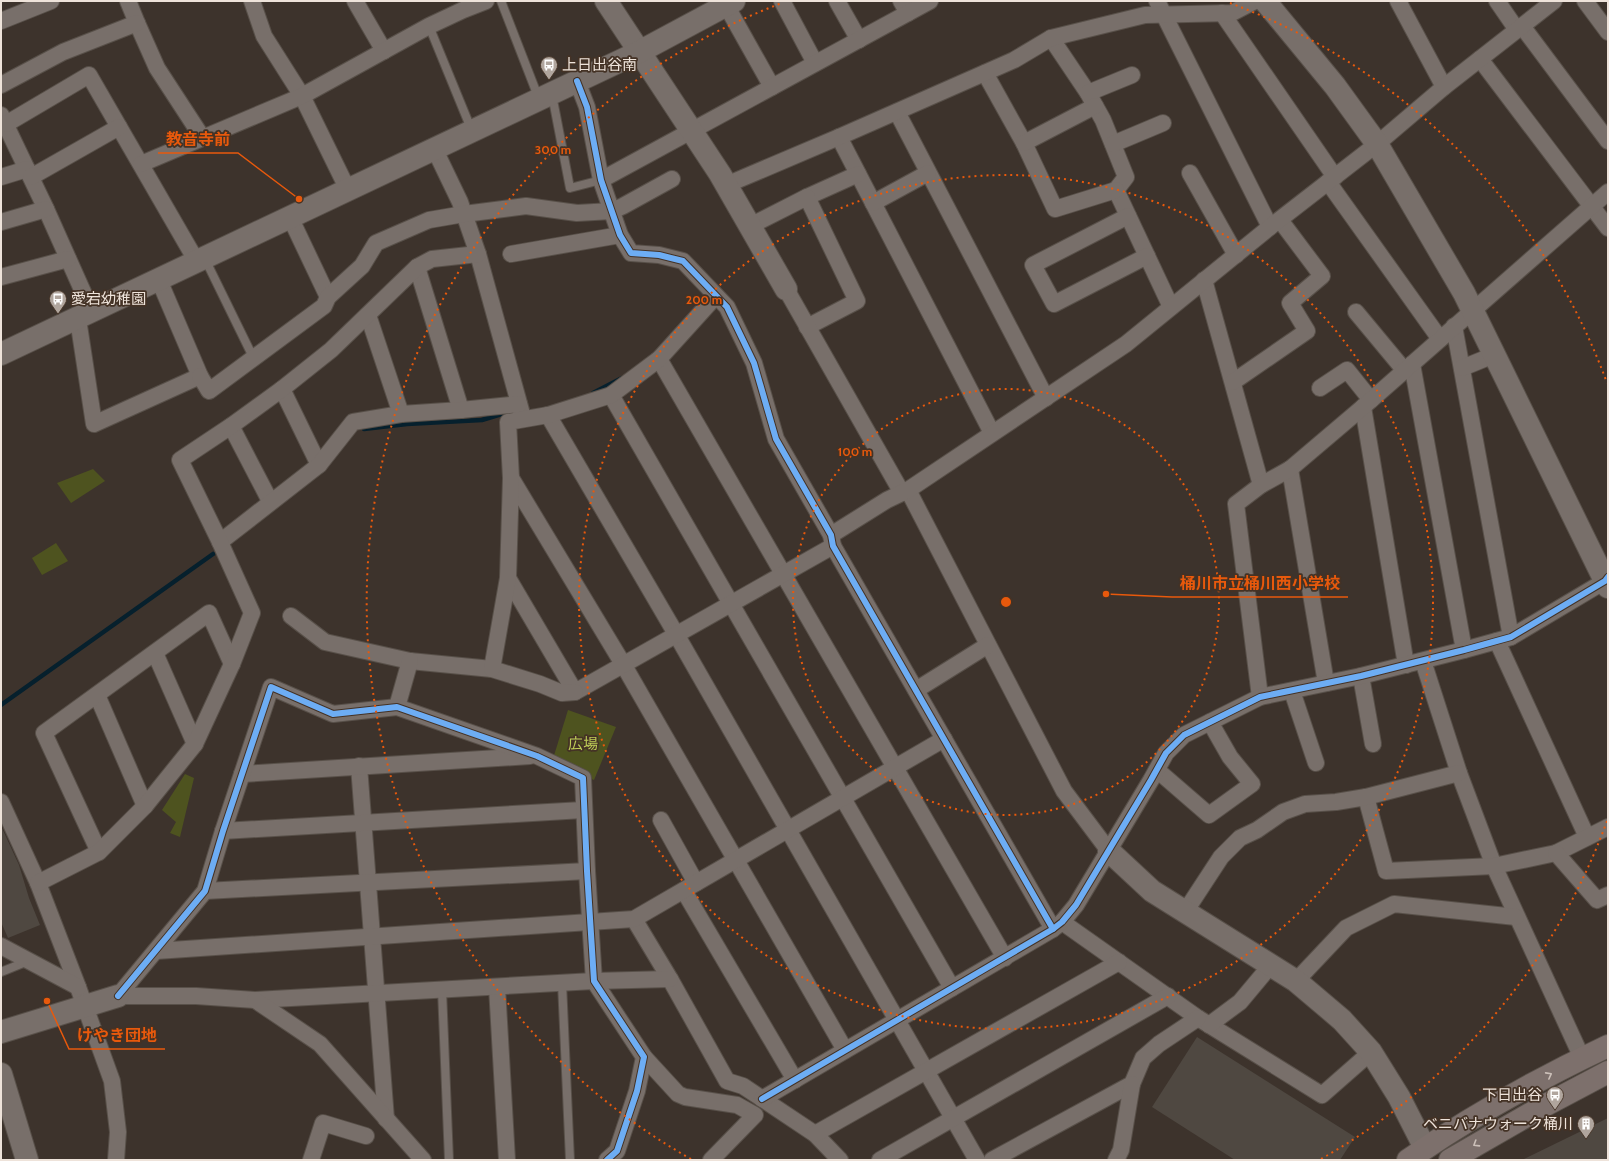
<svg xmlns="http://www.w3.org/2000/svg" width="1609" height="1161" viewBox="0 0 1609 1161" font-family="Cabin,'Noto Sans JP',sans-serif">
<style>
.green{fill:#4e531f}
.lines{fill:none;stroke-linecap:round;stroke-linejoin:round}
.stream{stroke:#06202d;stroke-width:4.5}
.building{fill:#4f4841}
.lane-casing{stroke:#585049;stroke-width:10}
.street-casing{stroke:#585049;stroke-width:18}
.secondary-casing{stroke:#585049;stroke-width:24}
.primary-casing{stroke:#585049;stroke-width:24}
.lane{stroke:#786f6a;stroke-width:8}
.street{stroke:#786f6a;stroke-width:16}
.secondary{stroke:#786f6a;stroke-width:22}
.primary{stroke:#7d706c;stroke-width:22}
.cycleway-casing{stroke:#443225;stroke-width:8}
.cycleway{stroke:#6dadf4;stroke-width:6}
.oneway{stroke:#ccc0b9}
.ring{fill:none;stroke:#e8590c;stroke-width:2;stroke-dasharray:2 4}
.labels{text-anchor:middle;stroke-width:3.5;stroke-linejoin:round;paint-order:stroke}
.poi-label{font-size:15px;fill:#eee3da;stroke:#443225;text-anchor:start}
.park-label{font-size:15px;fill:#becd57;stroke:#443225}
.centre{fill:#e8590c;stroke:#443225;stroke-width:2}
.ring-label{font-size:12px;text-anchor:middle;font-weight:bold;fill:#e8590c;stroke:#443225;stroke-width:3.5;stroke-linejoin:round;paint-order:stroke}
.leader{fill:none;stroke:#e8590c;stroke-width:1.5}
.callout-dot{fill:#e8590c;stroke:#443225;stroke-width:1.5}
.callout-label{font-size:16px;text-anchor:middle;font-weight:bold;fill:#e8590c;stroke:#443225;stroke-width:3.5;stroke-linejoin:round;paint-order:stroke}
</style>
<rect width="100%" height="100%" fill="#3d332c"/>
<g class="green">
<polygon points="93,469 105,481 71,503 57,483"/>
<polygon points="56,543 68,561 42,575 32,558"/>
<polygon points="568,710 616,727 594,780 552,762"/>
<polygon points="185,774 194,778 180,837 170,833 176,822 162,810"/>
</g>
<g class="lines">
<g class="stream">
<polyline points="593,393 622,378"/>
<polyline points="364,429 407,424 482,420 505,413"/>
<polyline points="1,705 213,554"/>
</g>
</g>
<g class="building">
<polygon points="1,826 19,865 29,898 40,925 8,938 1,922"/>
<polygon points="1197,1037 1355,1137 1340,1160 1235,1160 1152,1107"/>
<polygon points="1608,1118 1608,1160 1522,1160"/>
</g>
<g class="lines">
<g class="lane-casing">
<g id="lane">
<polyline points="501,1 539,99"/>
<polyline points="429,26 472,131"/>
<polyline points="549,96 554,105 570,188 601,180"/>
<polyline points="205,259 254,359"/>
<polyline points="1,972 28,961"/>
<polyline points="562,983 570,1160"/>
<polyline points="442,990 449,1160"/>
</g>
</g>
<g class="street-casing">
<g id="street">
<polyline points="128,1 137,23 157,68 202,137"/>
<polyline points="252,1 264,36 302,96 348,190"/>
<polyline points="355,1 384,51"/>
<polyline points="782,1 815,63"/>
<polyline points="837,1 859,40"/>
<polyline points="901,1 908,13"/>
<polyline points="1157,1 1270,227"/>
<polyline points="1398,1 1444,87"/>
<polyline points="1497,1 1517,30"/>
<polyline points="1585,1 1608,32"/>
<polyline points="726,5 772,87"/>
<polyline points="1222,13 1335,177"/>
<polyline points="1,21 51,1"/>
<polyline points="1522,26 1608,141"/>
<polyline points="1051,38 1088,93 1103,120 1126,177 1116,190 1171,307"/>
<polyline points="1480,59 1608,228"/>
<polyline points="985,73 1024,143 1055,209 1116,190"/>
<polyline points="577,81 587,107 601,180 620,235 631,253 659,255 683,261 727,307 754,363 776,439 831,535 833,546 1053,929"/>
<polyline points="1,85 63,52 137,23"/>
<polyline points="1088,93 1132,75"/>
<polyline points="897,112 1046,398"/>
<polyline points="1,115 46,209 92,312"/>
<polyline points="6,124 89,75 197,262"/>
<polyline points="839,137 992,433"/>
<polyline points="1024,143 1095,106"/>
<polyline points="1113,144 1163,123"/>
<polyline points="435,150 460,202 478,254 522,414"/>
<polyline points="141,164 302,96 429,26 463,10 486,1"/>
<polyline points="1190,173 1236,255"/>
<polyline points="1,177 27,169"/>
<polyline points="31,177 119,127"/>
<polyline points="601,180 930,1"/>
<polyline points="1328,182 1440,339"/>
<polyline points="726,185 839,137 1014,60 1051,38 1145,15 1232,13 1255,1"/>
<polyline points="807,197 858,174"/>
<polyline points="873,203 928,173"/>
<polyline points="1128,216 1033,265 1054,304 1147,256"/>
<polyline points="290,217 328,297"/>
<polyline points="1,222 46,209"/>
<polyline points="750,226 807,197 857,301 807,327"/>
<polyline points="511,254 620,235"/>
<polyline points="417,267 461,410"/>
<polyline points="1,277 68,259"/>
<polyline points="1204,280 1261,485"/>
<polyline points="786,289 902,493"/>
<polyline points="1356,312 1405,371"/>
<polyline points="368,315 401,414"/>
<polyline points="78,319 94,424 200,376 159,280"/>
<polyline points="1454,326 1511,637"/>
<polyline points="659,359 1005,958"/>
<polyline points="1412,364 1464,650"/>
<polyline points="1462,368 1494,355"/>
<polyline points="200,376 209,391 324,306 328,297 362,266 376,243 429,220 464,214 526,206 577,213 612,211 623,206 672,179"/>
<polyline points="1233,382 1307,331 1290,303 1322,276 1280,220"/>
<polyline points="1320,388 1347,370 1371,400"/>
<polyline points="282,389 319,465"/>
<polyline points="611,395 952,988"/>
<polyline points="1363,407 1406,665"/>
<polyline points="548,415 676,634 977,1160"/>
<polyline points="231,426 270,501"/>
<polyline points="1290,469 1326,683"/>
<polyline points="511,478 623,664 845,1050"/>
<polyline points="908,490 1064,791 1109,851"/>
<polyline points="831,535 887,500 908,490 1126,344 1270,227 1377,144 1444,87 1554,1"/>
<polyline points="220,542 319,465 353,422 401,414 461,410 519,404"/>
<polyline points="508,578 575,692 833,546"/>
<polyline points="291,616 325,642 410,661 492,669 540,684 562,693 575,692"/>
<polyline points="1497,641 1587,837"/>
<polyline points="155,653 195,744"/>
<polyline points="1423,661 1459,773 1494,866 1582,1058"/>
<polyline points="492,669 508,578 511,478 508,422 548,415 611,395 659,359 716,296"/>
<polyline points="1361,676 1373,744"/>
<polyline points="916,690 988,645"/>
<polyline points="1292,691 1316,763"/>
<polyline points="97,695 145,806"/>
<polyline points="1260,697 1236,504 1261,485 1290,469 1363,407 1608,192"/>
<polyline points="397,707 410,661"/>
<polyline points="359,766 386,1119"/>
<polyline points="1157,770 1209,815 1252,784 1230,757 1210,722"/>
<polyline points="242,774 530,756"/>
<polyline points="1366,797 1386,871 1494,866 1556,853 1608,827"/>
<polyline points="1,802 38,883 78,987 112,1081 118,1132 116,1160"/>
<polyline points="661,820 696,883"/>
<polyline points="223,831 583,810"/>
<polyline points="99,852 44,733 209,613 232,664"/>
<polyline points="1556,853 1597,900 1608,895"/>
<polyline points="38,883 99,852 145,806 195,744 232,664 252,613 220,542 180,460 231,426 282,389 331,350 417,267 432,259 478,254"/>
<polyline points="205,891 587,871"/>
<polyline points="684,891 795,1080"/>
<polyline points="1185,912 1221,857 1240,838 1257,830 1283,812 1305,804 1336,802 1366,797 1459,773"/>
<polyline points="634,919 670,979 727,1081 743,1086 815,1134 840,1160"/>
<polyline points="1062,922 1198,1018 1322,1095 1371,1052"/>
<polyline points="1,946 78,987"/>
<polyline points="156,951 634,919 944,739"/>
<polyline points="1296,981 1346,928 1394,904 1516,917"/>
<polyline points="497,987 507,1160"/>
<polyline points="118,996 205,891 223,831 271,687 333,714 397,707 537,756 583,778 587,871 594,981 644,1057 637,1091 617,1151 607,1160"/>
<polyline points="118,996 196,996 255,1000 594,981 670,979"/>
<polyline points="255,1000 320,1044 423,1160"/>
<polyline points="1209,1025 1240,1002 1271,965"/>
<polyline points="644,1057 678,1094 685,1097 737,1105 755,1115 711,1160"/>
<polyline points="762,1099 1053,929 1062,922 1076,905 1151,780 1166,753 1184,735 1260,697 1361,676 1464,650 1511,637 1605,581 1608,577"/>
<polyline points="815,1134 1119,962"/>
<polyline points="311,1160 323,1123 366,1136"/>
<polyline points="880,1160 1168,996"/>
<polyline points="992,1160 1132,1084 1143,1058 1159,1044 1198,1018"/>
<polyline points="1116,1160 1121,1150 1132,1084"/>
</g>
</g>
<g class="secondary-casing">
<g id="secondary">
<polyline points="606,1 720,174 786,289"/>
<polyline points="1265,1 1335,86 1377,144 1464,293 1608,587"/>
<polyline points="1,354 639,52 734,1"/>
<polyline points="1109,851 1152,891 1296,981 1342,1020 1371,1052 1399,1097 1425,1148"/>
<polyline points="1,1032 118,996"/>
<polyline points="1,1074 27,1160"/>
</g>
</g>
<g class="primary-casing">
<g id="primary">
<path d="M1408 1160C1470 1117 1540 1078 1608 1046"/>
<polyline points="1450,1160 1542,1107 1608,1072"/>
</g>
</g>
<use href="#lane" class="lane"/>
<use href="#street" class="street"/>
<use href="#secondary" class="secondary"/>
<use href="#primary" class="primary"/>
<g class="cycleway-casing">
<g id="cycleway">
<polyline points="577,81 587,107 601,180 620,235 631,253 659,255 683,261 727,307 754,363 776,439 831,535 833,546 1053,929"/>
<polyline points="118,996 205,891 223,831 271,687 333,714 397,707 537,756 583,778 587,871 594,981 644,1057 637,1091 617,1151 607,1160"/>
<polyline points="762,1099 1053,929 1062,922 1076,905 1151,780 1166,753 1184,735 1260,697 1361,676 1464,650 1511,637 1605,581 1608,577"/>
</g>
</g>
<use href="#cycleway" class="cycleway"/>
</g>
<defs><path id="oneway-chevron" d="M-2-3.5L2.5 0L-2 3.5" fill="none" stroke-width="1.6" stroke-linecap="round" stroke-linejoin="round"/></defs>
<g class="oneway">
<use href="#oneway-chevron" transform="translate(1549 1075) rotate(-28)"/>
<use href="#oneway-chevron" transform="translate(1476 1144) rotate(148)"/>
</g>
<g class="ring">
<circle cx="1006" cy="602" r="213"/>
<circle cx="1006" cy="602" r="427"/>
<path d="M1607 821A640 640 0 0 1 1321 1159M691 1159A640 640 0 0 1 782 3M1230 3A640 640 0 0 1 1607 383"/>
</g>
<defs>
<g id="bus-pin" transform="scale(0.9)"><path d="M0 17L-7.5 6A9.5 9.5 0 1 1 7.5 6Z" fill="#b0a59d" stroke="#443225"/><path d="M-5-6H5V4H4V6H2V4H-2V6H-4V4H-5ZM-3.5-4V0h7V-4ZM-3.5 1.2v1.5H-2V1.2ZM2 1.2v1.5H3.5V1.2Z" fill="#fff"/></g>
<g id="building-pin" transform="scale(0.9)"><path d="M0 17L-7.5 6A9.5 9.5 0 1 1 7.5 6Z" fill="#b0a59d" stroke="#443225"/><path d="M-4-6H4V6H1V3H-1V6H-4ZM-2.5-4.3h1.7v1.8h-1.7ZM.8-4.3h1.7v1.8H.8ZM-2.5-1h1.7V.8h-1.7ZM.8-1h1.7V.8H.8Z" fill="#fff"/></g>
</defs>
<g fill-rule="evenodd">
<use href="#bus-pin" x="549" y="65"/>
<use href="#bus-pin" x="58" y="299"/>
<use href="#bus-pin" x="1555" y="1095"/>
<use href="#building-pin" x="1586" y="1124"/>
</g>
<g class="labels">
<g class="poi-label">
<text x="562" y="70">上日出谷南</text>
<text x="71" y="304">愛宕幼稚園</text>
<text x="1542" y="1100" text-anchor="end">下日出谷</text>
<text x="1573" y="1129" text-anchor="end">ベニバナウォーク桶川</text>
</g>
<g class="park-label">
<text x="583" y="749">広場</text>
</g>
</g>
<circle cx="1006" cy="602" r="6" class="centre"/>
<g class="ring-label">
<text x="553" y="154">300 m</text>
<text x="704" y="304">200 m</text>
<text x="855" y="456">100 m</text>
</g>
<path class="leader" d="M299 199L238 153H158M1106 594L1172 597H1348M47 1001L69 1049H165"/>
<g class="callout-dot">
<circle cx="299" cy="199" r="4"/>
<circle cx="1106" cy="594" r="4"/>
<circle cx="47" cy="1001" r="4"/>
</g>
<g class="callout-label">
<text x="198" y="145">教音寺前</text>
<text x="1260" y="589">桶川市立桶川西小学校</text>
<text x="117" y="1041">けやき団地</text>
</g>
<rect width="1609" height="1161" fill="none" stroke="#eee3da" stroke-width="4"/>
</svg>
